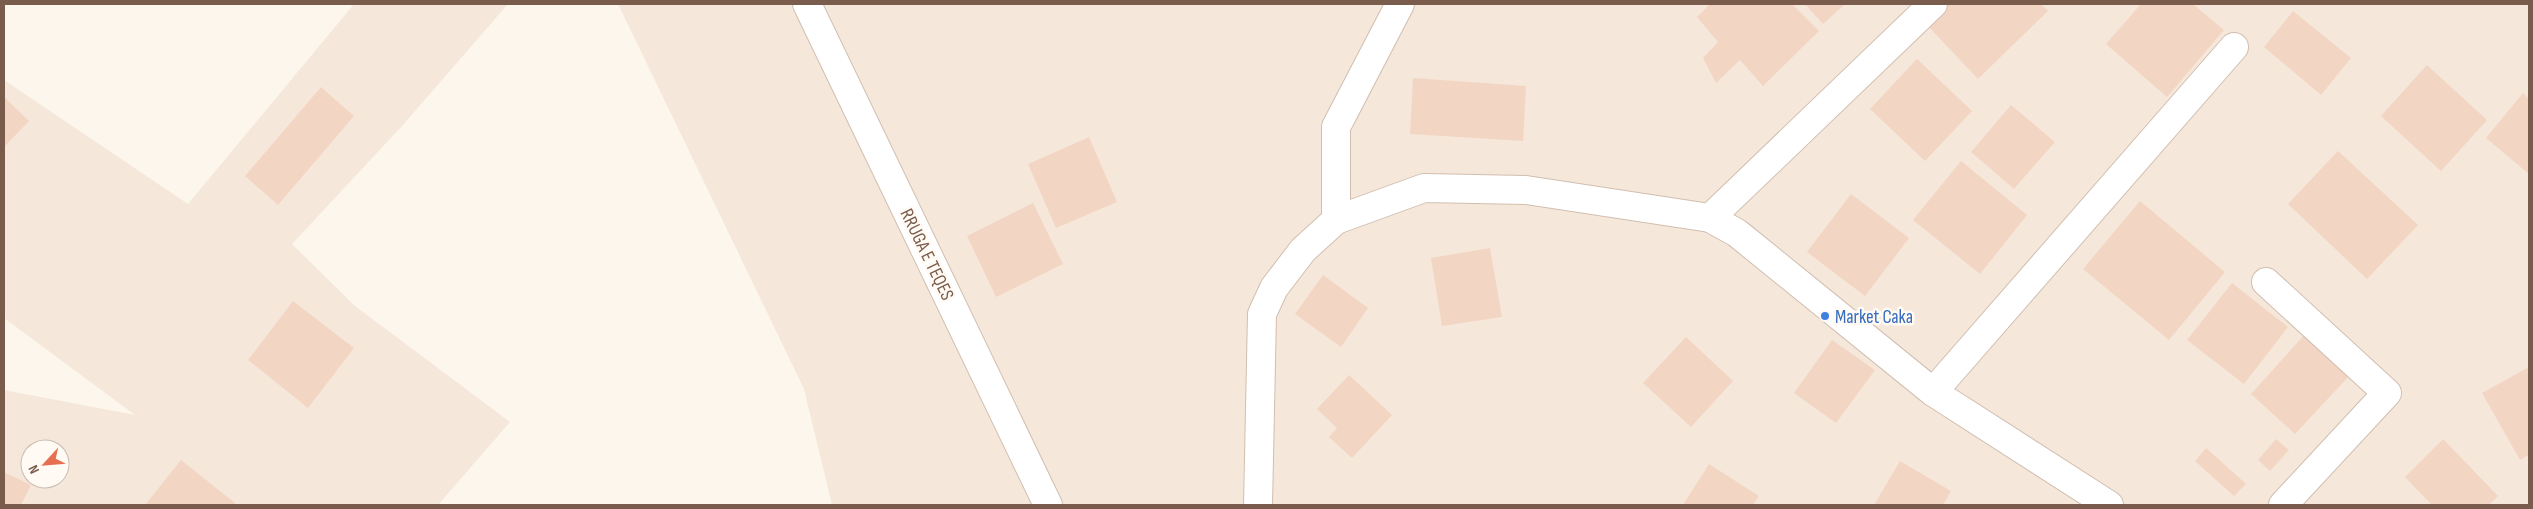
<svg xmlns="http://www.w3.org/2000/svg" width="2533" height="509" viewBox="0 0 2533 509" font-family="'Sofia Sans Condensed',sans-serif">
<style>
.residential{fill:#f5e8da;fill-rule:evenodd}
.building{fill:#f3d5c3}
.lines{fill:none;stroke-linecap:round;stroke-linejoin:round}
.street-casing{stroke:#d1beb0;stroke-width:30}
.street{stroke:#fff;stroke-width:28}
.shop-dot{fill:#3f7fe0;stroke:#fffaf3;stroke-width:2}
.labels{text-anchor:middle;stroke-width:5;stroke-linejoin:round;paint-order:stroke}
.street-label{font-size:19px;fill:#7a5c4d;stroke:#fffaf3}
.shop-label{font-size:19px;fill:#366cbe;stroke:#fffaf3;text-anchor:start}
</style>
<rect width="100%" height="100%" fill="#fdf6ec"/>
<g class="residential">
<path d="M354 4H508L402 126 292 244 355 306 510 422 438 505H4V390L135 415 4 318V80L188 204ZM30 449H60V479H30Z"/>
<polygon points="618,4 2529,4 2529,505 832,505 804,389"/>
</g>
<g class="building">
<polygon points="1710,4 1792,4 1819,31 1763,86 1740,60 1716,83 1703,58 1718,42 1697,17"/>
<polygon points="1805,4 1845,4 1823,24"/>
<polygon points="1945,4 2041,4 2048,11 1978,79 1925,23"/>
<polygon points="2141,4 2193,4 2224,30 2167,97 2106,44"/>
<polygon points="2293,11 2351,58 2321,95 2264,47"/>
<polygon points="1917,59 1972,111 1925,161 1870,109"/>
<polygon points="2427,65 2487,120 2441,171 2381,116"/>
<polygon points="1413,78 1526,86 1523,141 1410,134"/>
<polygon points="321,87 354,116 278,205 245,176"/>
<polygon points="2523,93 2529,99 2529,174 2486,138"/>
<polygon points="4,97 29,121 4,147"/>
<polygon points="2011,105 2055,142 2014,189 1971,152"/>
<polygon points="1089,137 1117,202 1056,228 1028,164"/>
<polygon points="2338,151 2418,225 2367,279 2288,204"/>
<polygon points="1961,161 2027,215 1980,274 1913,220"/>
<polygon points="1851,194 1909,238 1865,296 1807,252"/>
<polygon points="2140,201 2225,272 2169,340 2083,269"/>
<polygon points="1033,203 1063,264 996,297 967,236"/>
<polygon points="1490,248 1502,317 1442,326 1431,258"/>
<polygon points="1323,275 1368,308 1341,347 1295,314"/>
<polygon points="2232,283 2288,327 2244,384 2187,340"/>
<polygon points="293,301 354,348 308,408 248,360"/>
<polygon points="2306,333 2351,374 2295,434 2251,394"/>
<polygon points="1686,337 1733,381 1691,427 1643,383"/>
<polygon points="1832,340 1875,370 1836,423 1794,393"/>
<polygon points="2529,367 2529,455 2520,460 2482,393"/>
<polygon points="1349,375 1392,415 1352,458 1329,437 1337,428 1317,409"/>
<polygon points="2276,439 2289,450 2270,471 2258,460"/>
<polygon points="2443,439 2498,496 2489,505 2432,505 2405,477"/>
<polygon points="2206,448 2246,484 2234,496 2195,461"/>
<polygon points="181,460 235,503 233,505 145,505"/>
<polygon points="1900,461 1951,491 1943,505 1874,505"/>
<polygon points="1709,464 1759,496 1753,505 1683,505"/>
<polygon points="4,472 31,485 21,505 4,505"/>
</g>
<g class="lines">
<g class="street-casing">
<g id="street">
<polyline points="807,4 1048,505"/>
<polyline points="1710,218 1933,4"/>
<polyline points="1336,220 1336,127 1400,4"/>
<polyline points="2266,282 2387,393 2283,505"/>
<polyline points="1933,392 2234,47"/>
<polyline points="1258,505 1262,314 1274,288 1303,250 1336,220 1424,188 1526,190 1710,218 1737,233 1933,392 2109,505"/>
</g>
</g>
<use href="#street" class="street"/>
</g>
<circle class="shop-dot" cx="1825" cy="316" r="5"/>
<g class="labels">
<g class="street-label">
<text transform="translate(928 254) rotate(64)" y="7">RRUGA E TEQES</text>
</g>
<g class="shop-label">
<text x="1835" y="323">Market Caka</text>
</g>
</g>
<rect width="2533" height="509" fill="none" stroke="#7a5c4d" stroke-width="10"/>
<g transform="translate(45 464) rotate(244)"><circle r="24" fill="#fffaf3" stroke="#cabbb1"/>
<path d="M0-4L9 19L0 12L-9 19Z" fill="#e76f51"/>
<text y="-8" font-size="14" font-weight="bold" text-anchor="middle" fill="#7a5c4d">N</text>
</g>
</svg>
